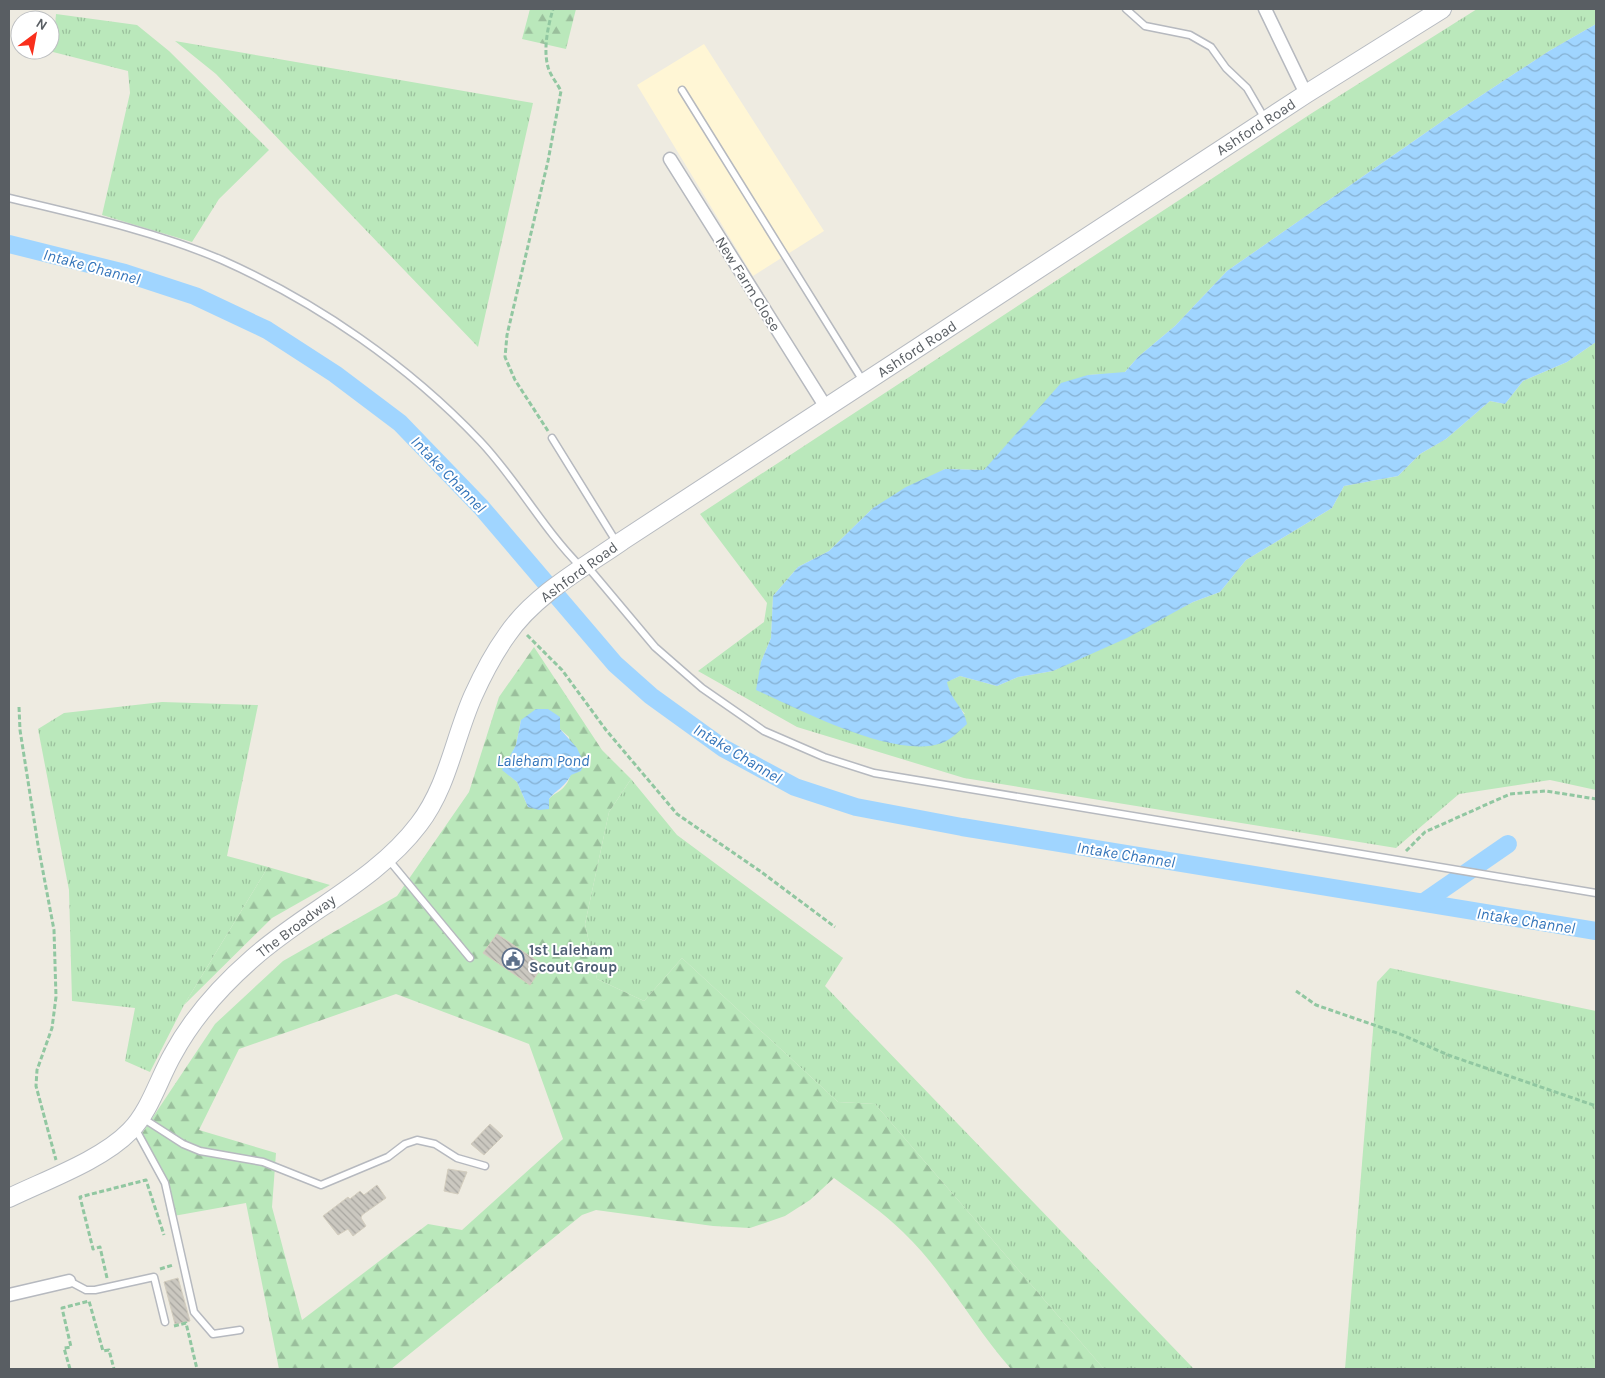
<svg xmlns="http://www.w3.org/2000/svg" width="1605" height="1378" viewBox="0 0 1605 1378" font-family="Karla,sans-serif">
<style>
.commercial{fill:#fff6d5}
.grass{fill:url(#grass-tufts)}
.forest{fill:url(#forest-firs);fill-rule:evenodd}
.water{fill:url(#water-waves)}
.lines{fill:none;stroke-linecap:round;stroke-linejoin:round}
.canal{stroke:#a0d5ff;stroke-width:18}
.building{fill:url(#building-back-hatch);stroke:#d3cdbe}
.service-casing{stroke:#b6b9bf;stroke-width:9}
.minor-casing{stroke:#b6b9bf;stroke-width:15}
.secondary-casing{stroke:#b7bbc1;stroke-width:20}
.path{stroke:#91c7a1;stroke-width:3;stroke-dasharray:5 2.5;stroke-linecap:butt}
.service{stroke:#fff;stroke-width:6}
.minor{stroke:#fff;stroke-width:12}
.secondary{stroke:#fff;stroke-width:18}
.labels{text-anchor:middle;stroke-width:4;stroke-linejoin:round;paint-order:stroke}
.street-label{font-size:15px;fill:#595e63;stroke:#fff}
.service-label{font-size:15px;font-weight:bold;fill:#4e5e75;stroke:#fff;text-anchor:start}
.water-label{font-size:16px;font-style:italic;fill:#3374ba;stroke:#fff}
</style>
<defs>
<pattern id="grass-tufts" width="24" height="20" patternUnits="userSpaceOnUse" patternTransform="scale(1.25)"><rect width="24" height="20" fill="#bae8bb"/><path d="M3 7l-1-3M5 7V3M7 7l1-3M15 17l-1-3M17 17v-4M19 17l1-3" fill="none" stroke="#9abf9c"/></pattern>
<pattern id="forest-firs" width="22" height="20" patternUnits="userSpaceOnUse" patternTransform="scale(1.25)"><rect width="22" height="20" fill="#bae8bb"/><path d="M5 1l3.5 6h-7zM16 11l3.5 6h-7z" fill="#9abf9c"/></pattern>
<pattern id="water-waves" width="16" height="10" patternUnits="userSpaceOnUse" patternTransform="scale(1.25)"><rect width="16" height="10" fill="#a0d5ff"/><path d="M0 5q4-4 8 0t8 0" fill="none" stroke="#85b0d2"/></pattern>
<pattern id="building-back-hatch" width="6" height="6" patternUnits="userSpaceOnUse" patternTransform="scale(1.25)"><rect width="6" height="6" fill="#cbc8c0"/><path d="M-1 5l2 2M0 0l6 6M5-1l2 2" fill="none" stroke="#a8a6a0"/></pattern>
</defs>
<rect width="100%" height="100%" fill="#eeebe1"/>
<polygon class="commercial" points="704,44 824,231 753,276 637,85"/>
<g class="grass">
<polygon points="1477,9 1596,9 1596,24 1549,51 1444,120 1227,271 1175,326 1138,357 1124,373 1088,375 984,470 945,469 873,508 829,551 798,567 773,596 771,638 761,662 965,714 951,698 946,682 960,676 997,686 1018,677 1053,671 1193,602 1220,592 1246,560 1332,508 1344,486 1398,476 1420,454 1446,439 1490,401 1505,404 1523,381 1567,362 1596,342 1596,790 1550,780 1459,794 1396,848 964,778 797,727 698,671 764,622 767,603 700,514 1312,113"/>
<polygon points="56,14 137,25 169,51 269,150 219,199 192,242 102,215 130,93 128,71 53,52"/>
<polygon points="175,41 533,103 478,347 216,74"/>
<polygon points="162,702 258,705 227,856 268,867 184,1005 150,1072 125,1061 135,1008 72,1001 69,890 38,729 64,713"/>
<polygon points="631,779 677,835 843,958 825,986 1194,1369 1104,1369 875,1104 838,1102 682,958 644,1001 597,979 585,924 609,812"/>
<polygon points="1390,968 1596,1011 1596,1369 1345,1369 1377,982"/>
</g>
<g class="forest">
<polygon points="530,9 576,9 566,49 522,39"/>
<path d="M534 647 602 750 631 779 609 812 585 924 597 979 644 1001 682 958 838 1102 875 1104 1104 1369H1011C973 1326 945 1272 903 1232 883 1212 857 1195 834 1178L810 1200 785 1216 750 1228 713 1226 596 1210 582 1215 391 1369H279L246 1203 168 1217 160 1174 141 1135 215 1024 283 961 397 896 469 792 499 697ZM521 720 560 729 569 737C569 752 576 776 564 787 560 792 553 794 549 799V809L528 807 517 782 503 770 516 745ZM396 994 529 1044 563 1139 462 1230 428 1224 302 1320 272 1207 276 1153 199 1130 239 1049Z"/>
<polygon points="268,867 330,885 272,918 184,1005"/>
</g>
<g class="water">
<path d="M1596 24V342L1567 362 1523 381 1505 404 1490 401 1446 439 1420 454 1398 476 1344 486 1332 508 1246 560 1220 592 1193 602 1127 638 1053 671 1018 677 997 686 960 676 947 682C951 701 964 707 967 724 960 730 951 740 942 743 895 760 801 710 756 690L761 662 771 638 773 596 798 567 829 551 873 508 906 487 945 469 984 470 1061 383 1088 375 1125 372 1138 357 1175 326 1227 271 1444 120 1549 51Z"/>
<path d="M536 709H548L560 717V729L577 748 584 763 581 771 571 775C563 789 558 788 549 799V809L539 810 528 807 517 782 502 770 516 745 521 720Z"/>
</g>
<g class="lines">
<g class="canal">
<polyline points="9,244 125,273 195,296 267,330 335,374 400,423 481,507 615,664 651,696 723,748 795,787 856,807 962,827 1596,931"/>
<polyline points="1424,902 1508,844"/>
</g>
</g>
<g class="building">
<polygon points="497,934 543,965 530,985 483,953"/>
<polygon points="490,1124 503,1136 484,1155 471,1144"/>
<polygon points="448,1169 467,1172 458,1194 444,1191"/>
<polygon points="377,1185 386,1198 362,1215 361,1218 366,1226 353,1236 348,1229 338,1235 323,1216 348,1197 350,1199 360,1191 364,1195"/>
<polygon points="178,1278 190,1321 175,1324 164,1282"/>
</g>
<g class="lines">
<g class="service-casing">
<g id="service">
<polyline points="1126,9 1145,26 1190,35 1211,47 1226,68 1247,88 1265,119"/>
<polyline points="682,90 863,381"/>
<path d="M9 198C80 215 154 231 222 260 318 303 408 365 480 441 517 480 543 529 581 567"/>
<polyline points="552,438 617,543"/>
<polyline points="587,566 655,647 702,688 764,731 824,757 874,773 1596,893"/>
<polyline points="388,859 470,958"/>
<polyline points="141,1117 183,1144 200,1151 263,1162 321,1185 388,1157 405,1144 417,1140 435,1144 457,1158 485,1166"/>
<polyline points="135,1128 165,1183 194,1312 213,1334 240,1330"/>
<polyline points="69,1281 86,1290 95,1290 154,1277 165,1322"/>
</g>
</g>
<g class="minor-casing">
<g id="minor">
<polyline points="1265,9 1306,94"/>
<polyline points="670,159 827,409"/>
<polyline points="9,1295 69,1281"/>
</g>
</g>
<g class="secondary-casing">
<path id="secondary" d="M9 1198C46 1180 102 1160 130 1131 150 1111 159 1078 173 1054 193 1017 222 985 253 958 306 911 376 881 419 824 448 786 454 739 473 696 482 676 494 653 507 635 534 595 583 568 622 541L1306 94 1442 9"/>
</g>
<g class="path">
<path d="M548 431 515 380 505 357 507 335 548 161 561 91C557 83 550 75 548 67 543 49 548 26 553 9"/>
<polyline points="527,635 562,670 606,730 677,814 760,871 835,927"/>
<polyline points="19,707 20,730 38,845 54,930 56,997 52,1028 37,1070 36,1086 56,1160"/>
<polyline points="1406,851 1425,832 1510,794 1546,791 1596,799"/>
<polyline points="1296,991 1316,1005 1400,1034 1448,1055 1596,1106"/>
<polyline points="160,1269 173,1265"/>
<polyline points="107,1278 100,1247 93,1249 80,1197 146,1180 164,1235"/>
<polyline points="174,1326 186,1323 197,1369"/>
<polyline points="70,1369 64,1348 71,1347 62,1308 89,1301 103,1351 109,1350 114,1369"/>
</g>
<use href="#service" class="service"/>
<use href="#minor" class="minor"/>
<use href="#secondary" class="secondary"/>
</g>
<defs>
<g id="civic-ring" transform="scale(1.125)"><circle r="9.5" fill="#fff" stroke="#5c6f8a" stroke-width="1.5"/><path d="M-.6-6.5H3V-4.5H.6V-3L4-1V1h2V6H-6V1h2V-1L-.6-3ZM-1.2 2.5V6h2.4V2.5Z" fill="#5c6f8a"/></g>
</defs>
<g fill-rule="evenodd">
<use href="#civic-ring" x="513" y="959"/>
</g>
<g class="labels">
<g class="street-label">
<text transform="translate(1256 127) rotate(-33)" y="5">Ashford Road</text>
<text transform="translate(748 284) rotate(58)" y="5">New Farm Close</text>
<text transform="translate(917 349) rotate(-33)" y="5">Ashford Road</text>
<text transform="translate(579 572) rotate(-36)" y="5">Ashford Road</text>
<text transform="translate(296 926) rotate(-37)" y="5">The Broadway</text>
</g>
<g class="service-label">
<text x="529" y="955">1st Laleham<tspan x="529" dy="17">Scout Group</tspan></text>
</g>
<g class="water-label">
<text transform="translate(92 266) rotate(15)" y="6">Intake Channel</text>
<text transform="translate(449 474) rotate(46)" y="6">Intake Channel</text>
<text transform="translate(738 753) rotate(31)" y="6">Intake Channel</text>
<text x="543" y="766">Laleham Pond</text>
<text transform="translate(1126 854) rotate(9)" y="6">Intake Channel</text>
<text transform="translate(1526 920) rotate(9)" y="6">Intake Channel</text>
</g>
</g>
<rect width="1605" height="1378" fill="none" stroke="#595e63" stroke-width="20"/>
<g transform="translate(35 35) rotate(32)"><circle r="24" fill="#ffffff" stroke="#bdbfc1"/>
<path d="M0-4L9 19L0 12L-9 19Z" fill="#f92f1c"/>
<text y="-8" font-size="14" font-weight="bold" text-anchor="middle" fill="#595e63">N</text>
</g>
</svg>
